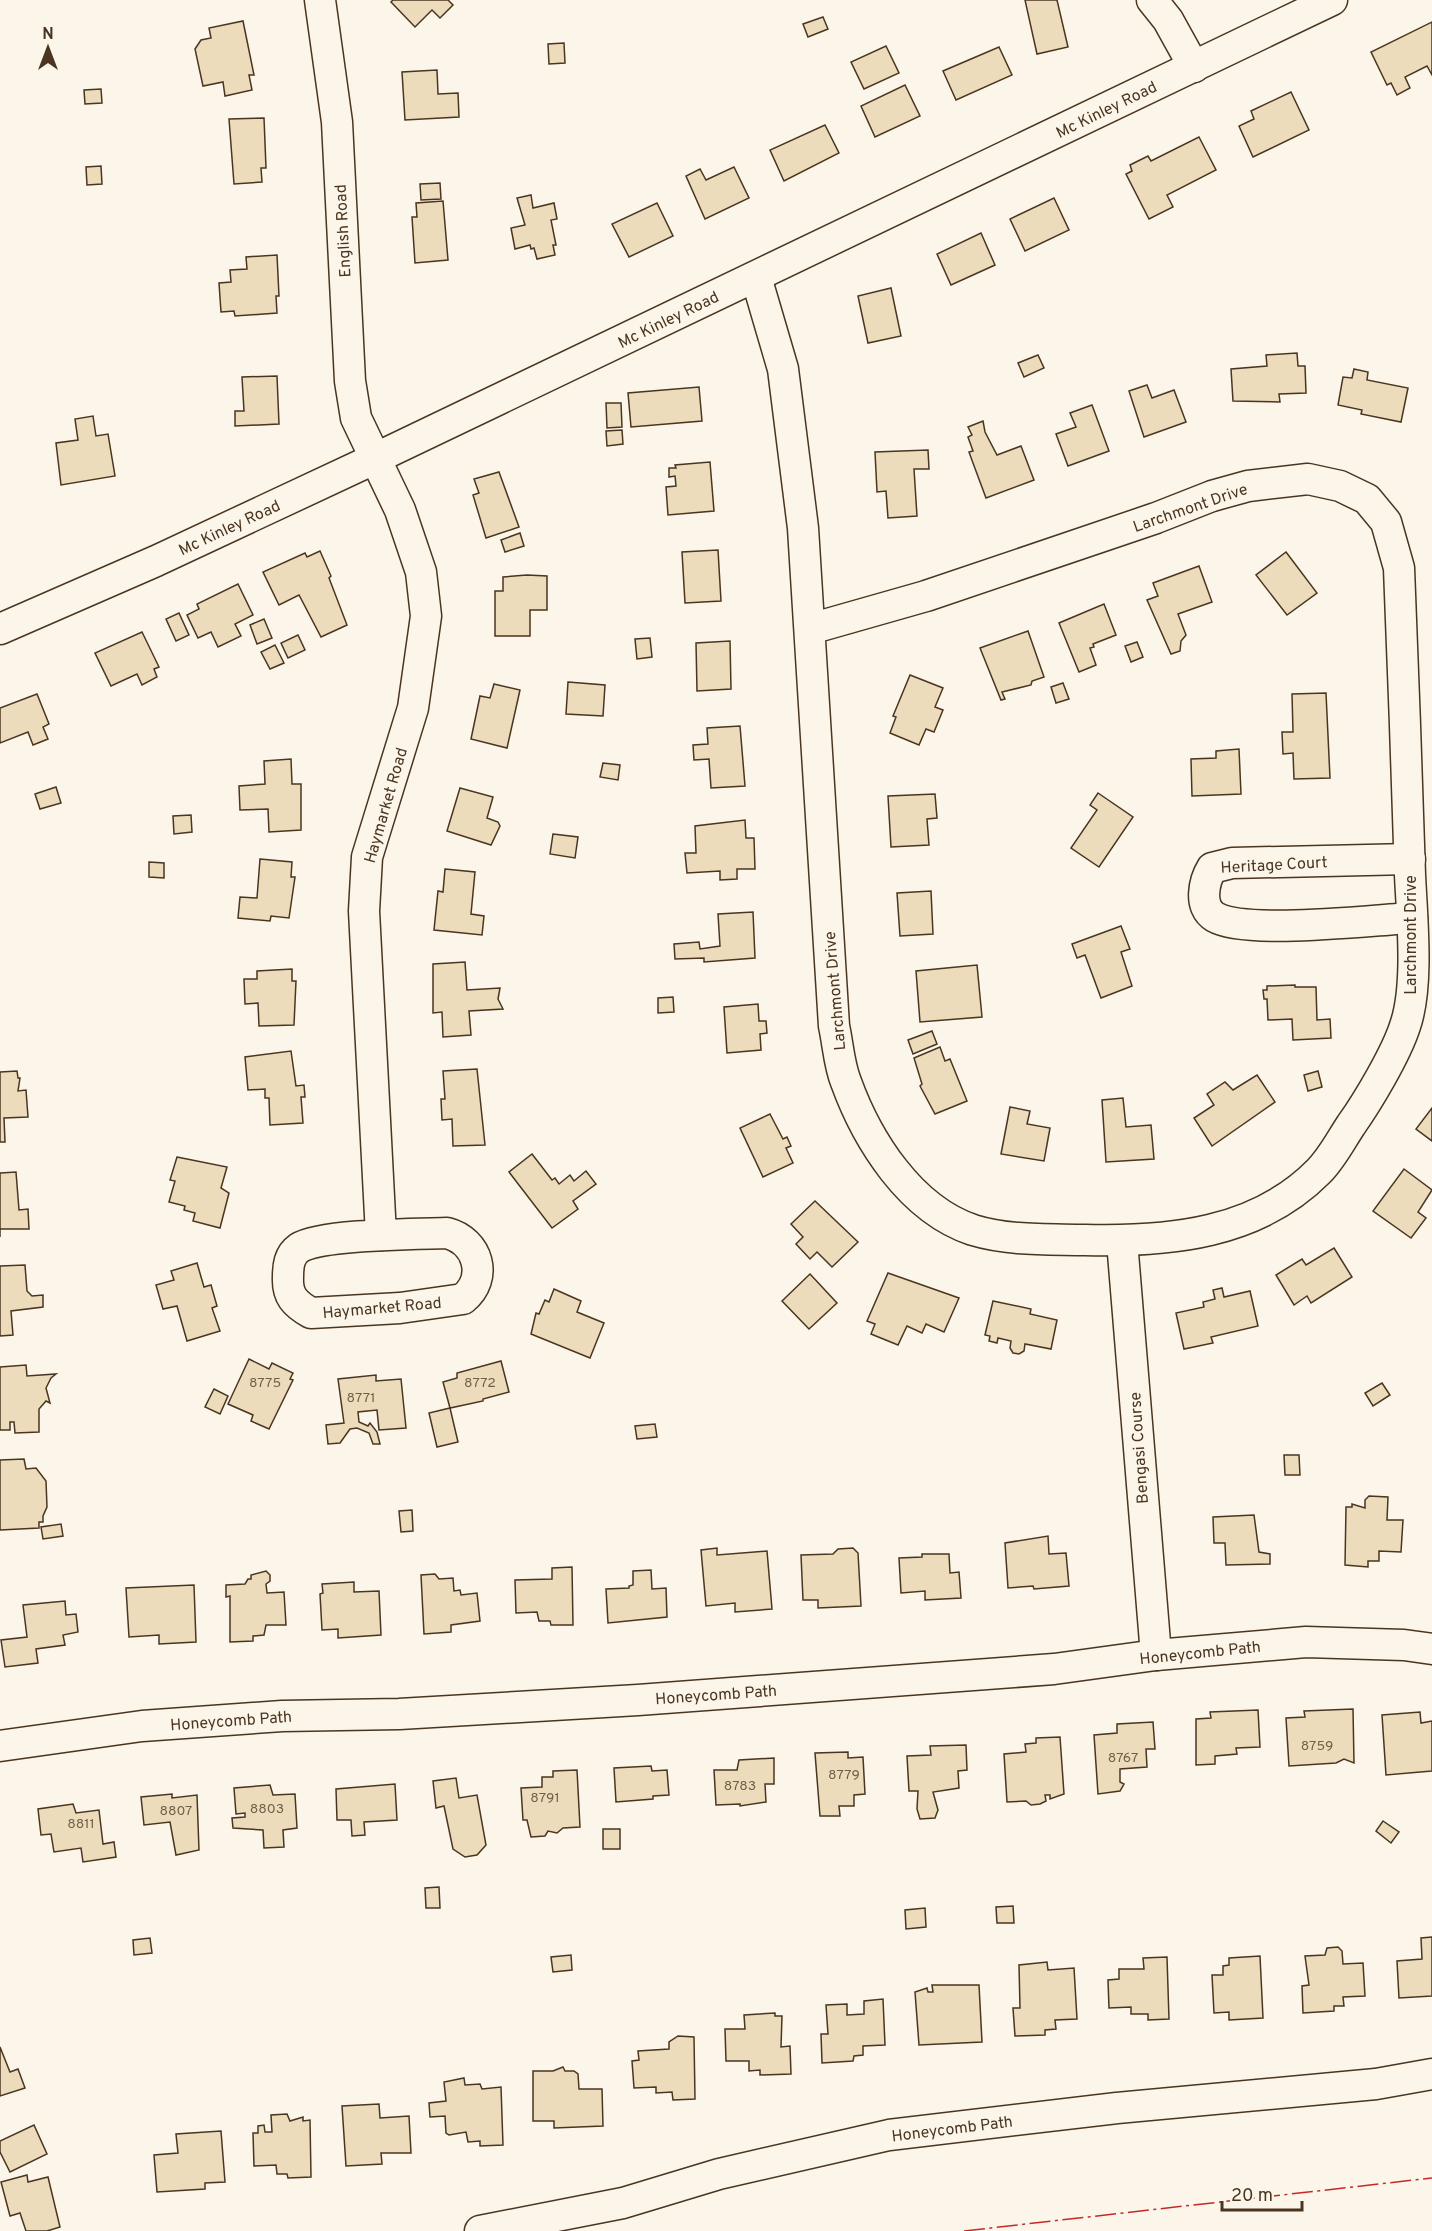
<svg xmlns="http://www.w3.org/2000/svg" width="1432" height="2231" viewBox="0 0 1432 2231" font-family="Overpass,sans-serif">
<style>
.building{fill:#ecdcbc;stroke:#4a3520;stroke-width:1.5}
.lines{fill:none;stroke-linecap:round;stroke-linejoin:round}
.minor-casing{stroke:#4a3520;stroke-width:33}
.minor{stroke:#fbf6e9;stroke-width:30}
.power{stroke:#c62828;stroke-width:1.5;stroke-dasharray:21 4.5 3 4.5;stroke-linecap:butt}
.labels{text-anchor:middle;stroke-width:4.5;stroke-linejoin:round;paint-order:stroke}
.number-label{font-size:14px;fill:#725f47}
.street-label{font-size:16px;fill:#4a3520;stroke:#fbf6e9}
</style>
<rect width="100%" height="100%" fill="#fbf6e9"/>
<g class="building">
<polygon points="393,0 448,0 453,5 440,18 432,10 415,27 391,2"/>
<polygon points="1025,0 1057,0 1068,47 1037,54"/>
<polygon points="823,17 828,29 808,37 803,24"/>
<polygon points="243,21 254,75 249,75 252,90 225,96 223,82 203,86 195,49 201,40 211,38 209,28"/>
<polygon points="1432,22 1432,75 1427,66 1405,77 1410,88 1397,95 1391,83 1387,85 1371,52"/>
<polygon points="564,43 565,63 549,64 548,44"/>
<polygon points="886,46 899,73 864,89 851,62"/>
<polygon points="999,47 1012,75 956,100 943,71"/>
<polygon points="437,70 438,94 458,93 459,117 405,120 402,72"/>
<polygon points="905,85 920,116 875,137 861,106"/>
<polygon points="101,89 102,103 85,104 84,90"/>
<polygon points="1291,92 1309,130 1253,157 1239,126 1254,119 1251,111"/>
<polygon points="264,118 266,168 261,168 262,182 234,184 229,119"/>
<polygon points="825,125 839,153 784,181 770,150"/>
<polygon points="1199,137 1216,170 1167,195 1173,207 1149,219 1126,174 1132,171 1130,165 1148,156 1151,161"/>
<polygon points="101,166 102,184 87,185 86,167"/>
<polygon points="734,167 749,198 705,219 686,176 700,169 706,180"/>
<polygon points="440,183 441,199 421,200 420,184"/>
<polygon points="531,195 533,208 554,203 557,219 551,220 556,245 553,245 555,255 537,259 534,248 531,249 530,245 515,249 511,228 525,225 517,198"/>
<polygon points="1054,198 1069,230 1025,251 1010,219"/>
<polygon points="443,201 448,260 415,263 412,217 417,217 416,203"/>
<polygon points="657,203 673,236 629,257 612,224"/>
<polygon points="981,233 995,265 951,285 937,254"/>
<polygon points="277,255 279,296 276,296 277,313 235,316 234,311 221,312 219,283 231,282 230,270 247,269 246,257"/>
<polygon points="891,288 901,336 868,343 858,296"/>
<polygon points="1297,353 1298,366 1305,366 1306,393 1279,394 1280,402 1233,401 1231,369 1267,366 1266,355"/>
<polygon points="1038,355 1044,368 1024,377 1018,363"/>
<polygon points="1354,369 1368,372 1367,380 1408,388 1401,422 1361,414 1362,410 1338,405 1343,377 1352,378"/>
<polygon points="277,376 279,424 235,426 235,411 244,411 242,377"/>
<polygon points="1147,385 1152,398 1174,390 1186,422 1144,437 1129,391"/>
<polygon points="699,387 702,421 631,427 628,393"/>
<polygon points="606,403 621,403 622,427 607,428"/>
<polygon points="1092,405 1109,451 1068,466 1056,434 1076,427 1070,413"/>
<polygon points="93,416 96,436 108,434 115,476 61,485 56,443 78,440 75,419"/>
<polygon points="983,421 985,432 997,455 1021,446 1034,480 986,498 973,463 969,452 973,451 968,437 972,435 968,427"/>
<polygon points="622,430 623,444 607,446 606,431"/>
<polygon points="928,450 929,469 914,469 917,516 888,518 886,491 877,492 875,452"/>
<polygon points="710,462 714,511 668,515 666,487 676,486 675,476 669,477 669,468 676,468 675,465"/>
<polygon points="499,472 519,527 486,538 473,495 479,493 474,479"/>
<polygon points="520,533 524,546 505,552 501,540"/>
<polygon points="718,550 721,601 685,603 682,552"/>
<polygon points="320,551 331,576 329,578 347,625 321,637 299,595 279,605 263,572 305,553 307,557"/>
<polygon points="1286,552 1317,593 1287,615 1256,575"/>
<polygon points="1199,566 1212,602 1178,614 1186,635 1181,641 1180,651 1171,654 1147,600 1158,596 1153,583"/>
<polygon points="527,575 547,576 547,610 530,610 530,636 495,636 495,591 503,591 503,577"/>
<polygon points="238,584 253,615 235,624 241,636 218,647 211,632 198,638 187,615 199,609 197,604"/>
<polygon points="1104,604 1116,635 1093,644 1094,647 1090,648 1096,665 1079,672 1059,623"/>
<polygon points="179,613 189,635 176,641 166,619"/>
<polygon points="264,619 272,638 257,644 250,625"/>
<polygon points="1028,631 1044,677 1032,681 1031,685 1002,692 1005,699 1001,700 980,648"/>
<polygon points="142,632 159,667 154,669 157,677 142,685 137,674 111,686 95,653"/>
<polygon points="298,635 305,650 288,658 281,643"/>
<polygon points="650,638 652,657 637,659 635,639"/>
<polygon points="730,641 731,689 697,691 696,643"/>
<polygon points="1137,642 1143,657 1131,662 1125,646"/>
<polygon points="275,645 284,663 270,669 261,652"/>
<polygon points="910,675 943,688 935,707 943,710 934,732 926,729 919,745 890,733 896,717 893,716"/>
<polygon points="568,682 605,685 603,716 566,714"/>
<polygon points="1063,683 1069,699 1056,703 1051,687"/>
<polygon points="494,684 520,690 507,748 471,739 480,696 490,698"/>
<polygon points="1326,693 1330,778 1294,779 1293,753 1283,754 1282,732 1293,732 1292,694"/>
<polygon points="37,694 49,724 43,727 48,739 33,745 28,732 0,743 0,708"/>
<polygon points="740,726 745,786 711,788 709,759 694,760 693,745 708,744 707,728"/>
<polygon points="1239,749 1241,794 1192,796 1191,759 1216,758 1216,751"/>
<polygon points="291,759 292,784 301,784 301,830 269,832 268,809 240,810 239,786 265,784 264,761"/>
<polygon points="603,763 620,765 618,780 600,777"/>
<polygon points="56,787 61,803 40,809 35,794"/>
<polygon points="460,788 493,797 487,818 498,822 500,826 491,845 447,831"/>
<polygon points="1098,793 1133,817 1099,867 1071,848 1097,810 1090,805"/>
<polygon points="935,794 937,818 927,819 929,845 891,847 888,796"/>
<polygon points="191,815 192,832 174,834 173,816"/>
<polygon points="745,820 746,838 754,838 755,869 737,869 737,879 720,880 720,871 687,873 685,853 696,853 695,826"/>
<polygon points="553,834 578,837 575,858 550,854"/>
<polygon points="260,859 292,862 291,877 295,877 289,918 271,916 270,921 238,918 240,897 257,898"/>
<polygon points="149,862 164,863 164,878 149,877"/>
<polygon points="445,869 475,872 471,914 484,916 482,935 434,930 438,891 443,892"/>
<polygon points="931,891 933,934 900,936 897,893"/>
<polygon points="753,912 755,958 704,962 704,958 675,959 674,944 699,942 700,949 720,946 718,914"/>
<polygon points="1121,926 1130,949 1121,952 1132,986 1101,998 1085,955 1077,958 1072,944"/>
<polygon points="465,962 467,990 500,988 498,999 503,1009 469,1011 471,1035 443,1037 442,1012 433,1013 433,964"/>
<polygon points="977,965 982,1017 920,1022 916,971"/>
<polygon points="292,969 292,981 296,981 294,1025 259,1026 258,1003 245,1004 244,979 257,979 257,971"/>
<polygon points="1295,985 1295,987 1316,987 1317,1020 1330,1019 1331,1038 1293,1040 1292,1019 1268,1020 1267,999 1264,999 1263,990 1267,990 1267,986"/>
<polygon points="673,997 674,1012 658,1013 658,998"/>
<polygon points="758,1004 759,1021 766,1021 767,1033 760,1034 761,1050 727,1053 724,1007"/>
<polygon points="932,1031 937,1044 913,1054 908,1040"/>
<polygon points="940,1047 945,1061 950,1059 967,1101 935,1114 920,1086 922,1084 914,1058"/>
<polygon points="291,1051 296,1086 304,1085 305,1097 301,1097 303,1123 270,1125 269,1098 265,1098 265,1089 248,1090 245,1057"/>
<polygon points="477,1069 485,1145 453,1146 452,1119 442,1120 441,1099 445,1099 443,1071"/>
<polygon points="17,1071 18,1078 20,1078 18,1091 26,1090 28,1117 4,1118 5,1142 0,1142 0,1072"/>
<polygon points="1318,1071 1322,1087 1308,1091 1304,1075"/>
<polygon points="1257,1075 1275,1102 1212,1146 1194,1118 1214,1105 1207,1094 1225,1082 1233,1090"/>
<polygon points="1123,1098 1126,1127 1151,1125 1154,1159 1106,1162 1102,1100"/>
<polygon points="1010,1107 1030,1111 1027,1124 1050,1128 1044,1161 1001,1154"/>
<polygon points="1432,1108 1432,1141 1416,1129"/>
<polygon points="770,1114 783,1139 787,1137 791,1146 786,1148 793,1163 763,1177 740,1128"/>
<polygon points="532,1154 552,1180 555,1178 559,1184 570,1175 574,1181 586,1171 596,1184 573,1201 578,1209 552,1228 509,1172"/>
<polygon points="177,1157 227,1167 221,1188 229,1193 220,1228 193,1221 195,1213 184,1210 185,1206 169,1202 175,1181 170,1180"/>
<polygon points="1404,1169 1432,1190 1418,1212 1426,1218 1411,1238 1373,1211"/>
<polygon points="16,1172 19,1210 28,1209 29,1229 0,1229 0,1237 0,1173"/>
<polygon points="815,1201 858,1242 832,1267 817,1252 810,1259 796,1244 803,1237 791,1224"/>
<polygon points="1334,1248 1352,1277 1311,1303 1307,1296 1294,1305 1276,1275 1302,1259 1306,1265"/>
<polygon points="197,1263 204,1287 211,1285 217,1306 212,1308 220,1331 187,1341 177,1306 163,1309 156,1285 174,1280 171,1271"/>
<polygon points="25,1265 27,1291 32,1296 43,1295 43,1307 11,1311 13,1335 0,1336 0,1266"/>
<polygon points="888,1273 959,1298 944,1332 926,1324 922,1333 907,1326 898,1345 871,1334 875,1324 867,1321"/>
<polygon points="810,1274 837,1303 809,1329 782,1301"/>
<polygon points="1222,1288 1224,1297 1250,1291 1258,1326 1211,1337 1213,1343 1184,1349 1176,1313 1204,1307 1203,1302 1215,1299 1213,1290"/>
<polygon points="554,1289 581,1301 577,1312 604,1323 590,1358 531,1334 536,1313 539,1314 545,1300 549,1302"/>
<polygon points="993,1301 1031,1309 1030,1314 1057,1320 1051,1349 1025,1344 1024,1351 1019,1354 1013,1353 1010,1348 1011,1341 998,1338 997,1343 989,1341 990,1336 985,1335"/>
<polygon points="249,1359 269,1369 272,1363 293,1373 290,1379 293,1380 269,1429 251,1421 253,1415 228,1404"/>
<polygon points="501,1361 509,1392 483,1399 483,1401 450,1408 443,1382 457,1378 457,1373"/>
<polygon points="26,1365 27,1376 56,1374 51,1378 46,1388 50,1403 46,1401 39,1409 39,1432 15,1433 14,1422 10,1422 10,1430 0,1430 0,1367"/>
<polygon points="376,1375 376,1381 401,1379 406,1428 379,1430 377,1410 358,1412 359,1422 368,1426 370,1423 377,1432 380,1444 373,1444 369,1433 357,1428 350,1429 340,1443 328,1444 326,1425 344,1423 338,1379"/>
<polygon points="1382,1383 1390,1395 1373,1406 1365,1393"/>
<polygon points="214,1389 228,1396 220,1414 205,1407"/>
<polygon points="450,1408 458,1442 437,1447 429,1413"/>
<polygon points="655,1424 657,1437 637,1439 635,1426"/>
<polygon points="1284,1455 1299,1455 1300,1475 1285,1475"/>
<polygon points="24,1459 26,1469 36,1468 46,1481 47,1507 43,1516 43,1522 39,1522 39,1528 0,1530 0,1460"/>
<polygon points="1369,1496 1388,1497 1387,1520 1403,1520 1401,1552 1379,1551 1379,1561 1368,1561 1368,1567 1345,1565 1346,1507 1352,1507 1352,1504 1365,1508 1365,1500"/>
<polygon points="412,1510 413,1531 401,1532 399,1511"/>
<polygon points="1254,1515 1259,1552 1270,1554 1270,1564 1226,1565 1225,1543 1214,1543 1213,1517"/>
<polygon points="61,1524 63,1536 43,1539 41,1527"/>
<polygon points="1048,1536 1049,1554 1066,1553 1069,1586 1034,1589 1033,1586 1008,1588 1005,1543"/>
<polygon points="717,1548 717,1555 767,1551 772,1609 735,1612 735,1603 706,1606 701,1550"/>
<polygon points="853,1548 858,1553 861,1606 818,1608 818,1600 803,1600 801,1555 833,1554 838,1549"/>
<polygon points="922,1554 949,1554 950,1573 959,1572 961,1598 925,1600 925,1591 901,1593 899,1558 922,1557"/>
<polygon points="572,1567 573,1625 551,1625 550,1621 539,1621 537,1612 516,1613 515,1580 552,1579 552,1568"/>
<polygon points="651,1570 652,1589 666,1588 667,1617 608,1623 606,1589 629,1588 629,1586 633,1585 633,1571"/>
<polygon points="266,1571 270,1575 270,1581 266,1584 267,1593 284,1592 286,1625 266,1625 264,1635 253,1636 253,1641 230,1642 230,1596 226,1597 226,1585 245,1584 248,1579 251,1579 251,1575"/>
<polygon points="435,1574 439,1579 453,1578 454,1591 460,1590 461,1595 477,1593 480,1621 451,1625 451,1632 424,1634 421,1575"/>
<polygon points="354,1582 354,1592 379,1591 381,1635 338,1638 338,1629 322,1630 320,1594 323,1593 322,1584"/>
<polygon points="194,1585 196,1642 159,1644 159,1635 129,1637 126,1588"/>
<polygon points="65,1601 66,1615 76,1614 78,1632 63,1635 65,1645 36,1649 38,1663 5,1667 1,1640 27,1637 23,1605"/>
<polygon points="1353,1709 1354,1763 1344,1759 1336,1763 1289,1766 1286,1718 1305,1717 1304,1711"/>
<polygon points="1258,1710 1260,1747 1236,1748 1237,1754 1215,1756 1215,1764 1196,1765 1196,1719 1211,1718 1210,1712"/>
<polygon points="1420,1712 1421,1723 1432,1721 1432,1771 1386,1775 1382,1715"/>
<polygon points="1153,1722 1155,1749 1146,1749 1147,1767 1120,1769 1120,1782 1124,1784 1120,1791 1098,1794 1094,1735 1117,1733 1117,1724"/>
<polygon points="1060,1737 1064,1794 1050,1799 1050,1795 1045,1795 1046,1801 1040,1804 1031,1805 1026,1801 1007,1802 1004,1754 1026,1752 1025,1744 1036,1743 1036,1738"/>
<polygon points="966,1745 967,1770 958,1771 959,1788 933,1792 938,1810 935,1818 920,1819 917,1809 918,1791 909,1791 907,1756 931,1755 930,1746"/>
<polygon points="848,1752 848,1758 863,1757 865,1794 854,1795 854,1806 839,1806 840,1816 820,1816 815,1753"/>
<polygon points="774,1758 774,1784 765,1784 766,1802 740,1806 740,1804 716,1805 714,1770 737,1770 739,1760"/>
<polygon points="651,1766 652,1771 667,1770 669,1795 653,1796 653,1799 616,1802 614,1768"/>
<polygon points="577,1770 580,1827 563,1828 557,1833 548,1831 545,1836 531,1837 527,1820 523,1820 521,1788 542,1787 542,1777 553,1777 553,1771"/>
<polygon points="456,1778 459,1798 477,1795 486,1845 477,1855 465,1857 453,1849 444,1806 436,1808 433,1781"/>
<polygon points="395,1784 397,1820 364,1822 365,1835 352,1836 351,1820 337,1820 336,1789"/>
<polygon points="270,1785 273,1795 295,1794 297,1828 283,1830 284,1847 264,1848 263,1830 233,1828 232,1818 245,1817 245,1813 236,1814 234,1788"/>
<polygon points="172,1794 172,1798 197,1795 199,1850 176,1855 170,1822 144,1825 141,1797"/>
<polygon points="73,1804 76,1813 99,1810 103,1844 114,1842 116,1857 83,1862 81,1848 54,1852 51,1834 41,1835 38,1809"/>
<polygon points="1383,1821 1399,1832 1391,1843 1376,1831"/>
<rect x="603" y="1829" width="17" height="20"/>
<polygon points="439,1887 440,1908 426,1908 425,1888"/>
<polygon points="1013,1906 1014,1923 997,1923 996,1907"/>
<polygon points="925,1908 926,1927 906,1929 905,1910"/>
<polygon points="1432,1937 1432,1996 1399,1998 1397,1961 1422,1959 1421,1938"/>
<polygon points="150,1938 152,1953 134,1955 133,1940"/>
<polygon points="1338,1947 1342,1951 1343,1964 1363,1963 1365,1996 1343,1997 1344,2006 1334,2006 1334,2011 1303,2013 1302,1986 1309,1985 1305,1956 1325,1955 1327,1948"/>
<polygon points="571,1955 572,1970 553,1972 551,1957"/>
<polygon points="1260,1956 1263,2018 1229,2020 1229,2012 1214,2013 1212,1975 1223,1975 1223,1966 1229,1965 1229,1958"/>
<polygon points="1167,1957 1169,2019 1148,2020 1148,2014 1131,2014 1131,2007 1109,2008 1108,1980 1119,1979 1119,1969 1144,1969 1143,1958"/>
<polygon points="1047,1962 1048,1970 1074,1968 1077,2019 1055,2020 1056,2029 1045,2030 1045,2035 1015,2036 1013,2008 1020,2008 1019,1965"/>
<polygon points="932,1985 979,1985 982,2042 919,2045 915,1992 927,1988 928,1992 933,1992"/>
<polygon points="883,1999 885,2045 863,2046 863,2055 854,2056 853,2061 822,2063 821,2034 828,2034 826,2005 847,2004 847,2015 864,2014 864,2001"/>
<polygon points="775,2013 775,2016 782,2016 781,2047 790,2046 791,2074 760,2075 760,2070 749,2071 749,2061 726,2061 725,2029 745,2029 744,2015"/>
<polygon points="678,2036 694,2037 695,2099 673,2100 672,2092 656,2093 656,2087 634,2088 632,2061 639,2060 638,2051 669,2049 669,2042"/>
<polygon points="0,2047 10,2072 18,2069 25,2088 0,2096"/>
<polygon points="563,2067 565,2071 574,2071 578,2074 579,2089 602,2089 603,2126 554,2128 554,2121 533,2121 533,2071 553,2071"/>
<polygon points="464,2078 465,2085 480,2084 482,2089 501,2087 503,2145 480,2146 480,2141 468,2142 466,2132 449,2135 446,2133 445,2116 430,2117 429,2103 446,2101 444,2082"/>
<polygon points="379,2104 380,2118 409,2116 411,2153 381,2153 382,2164 346,2166 342,2106"/>
<polygon points="287,2114 290,2121 303,2117 303,2121 310,2120 311,2177 288,2178 287,2174 277,2174 276,2165 254,2166 253,2133 258,2133 258,2126 264,2125 265,2132 272,2132 271,2115"/>
<polygon points="34,2125 47,2154 10,2172 0,2152 0,2141"/>
<polygon points="221,2131 225,2182 205,2183 205,2189 157,2192 154,2155 178,2153 176,2134"/>
<polygon points="27,2175 28,2182 48,2177 60,2227 47,2231 26,2231 20,2213 10,2216 1,2182"/>
</g>
<g class="lines">
<g class="minor-casing">
<g id="minor">
<polyline points="320,0 337,122 350,381 356,418 400,510 421,572 426,616 413,708 367,857 364,911 381,1235"/>
<polyline points="1152,0 1168,20 1194,67"/>
<path d="M756 277 783 369 803 528 834 1026C838 1044 839 1065 846 1082 867 1140 910 1209 973 1230 1009 1241 1048 1239 1085 1240 1169 1242 1257 1234 1319 1171 1332 1158 1341 1140 1351 1125 1368 1101 1396 1054 1405 1026 1419 986 1412 918 1410 875 1407 773 1403 670 1399 568L1386 522 1367 499 1340 486 1308 479 1248 486 1212 496 1156 518 926 596 810 629"/>
<polyline points="0,629 156,561 374,459 1332,0"/>
<path d="M1410 859 1232 863 1212 868C1204 881 1198 907 1215 917 1246 935 1371 920 1412 918"/>
<path d="M447 1233C478 1241 489 1278 463 1299L400 1308 311 1313C295 1304 287 1296 288 1277 288 1266 289 1255 299 1248 321 1234 417 1234 447 1233Z"/>
<polyline points="1122,1241 1156,1655"/>
<polyline points="0,1746 142,1726 282,1716 399,1714 638,1700 1054,1669 1156,1655 1306,1642 1404,1645 1432,1649"/>
<polyline points="480,2231 623,2203 719,2174 889,2135 1117,2108 1376,2084 1432,2074"/>
</g>
</g>
<use href="#minor" class="minor"/>
<polyline class="power" points="964,2231 1432,2178"/>
</g>
<g class="labels">
<g class="number-label">
<text x="265" y="1387">8775</text>
<text x="480" y="1387">8772</text>
<text x="361" y="1402">8771</text>
<text x="1317" y="1750">8759</text>
<text x="1123" y="1762">8767</text>
<text x="844" y="1779">8779</text>
<text x="740" y="1790">8783</text>
<text x="545" y="1802">8791</text>
<text x="267" y="1813">8803</text>
<text x="176" y="1815">8807</text>
<text x="81" y="1828">8811</text>
</g>
<g class="street-label">
<text transform="translate(1106 109) rotate(-26)" y="6">Mc Kinley Road</text>
<text transform="translate(342 231) rotate(-93)" y="6">English Road</text>
<text transform="translate(668 319) rotate(-26)" y="6">Mc Kinley Road</text>
<text transform="translate(1190 507) rotate(-19)" y="6">Larchmont Drive</text>
<text transform="translate(229 527) rotate(-25)" y="6">Mc Kinley Road</text>
<text transform="translate(385 805) rotate(-74)" y="6">Haymarket Road</text>
<text transform="translate(1274 864) rotate(-3)" y="6">Heritage Court</text>
<text transform="translate(1410 935) rotate(-90)" y="6">Larchmont Drive</text>
<text transform="translate(834 991) rotate(-95)" y="6">Larchmont Drive</text>
<text transform="translate(382 1307) rotate(-5)" y="6">Haymarket Road</text>
<text transform="translate(1138 1448) rotate(-94)" y="6">Bengasi Course</text>
<text transform="translate(1200 1652) rotate(-6)" y="6">Honeycomb Path</text>
<text transform="translate(716 1694) rotate(-4)" y="6">Honeycomb Path</text>
<text transform="translate(231 1720) rotate(-4)" y="6">Honeycomb Path</text>
<text transform="translate(952 2128) rotate(-7)" y="6">Honeycomb Path</text>
</g>
</g>
<g transform="translate(48 48)" stroke="#fbf6e9" stroke-width="4.5" paint-order="stroke">
<path d="M0-4.5L10 22L0 15L-10 22Z" fill="#4a3520"/>
<text y="-9" font-size="16" font-weight="bold" text-anchor="middle" fill="#4a3520">N</text>
</g>
<path d="M1222 2201v9h80v-9" fill="none" stroke="#4a3520" stroke-width="3"/>
<text x="1231" y="2201" font-size="18" fill="#4a3520" stroke="#fbf6e9" stroke-width="4.5" paint-order="stroke">20 m</text>
</svg>
